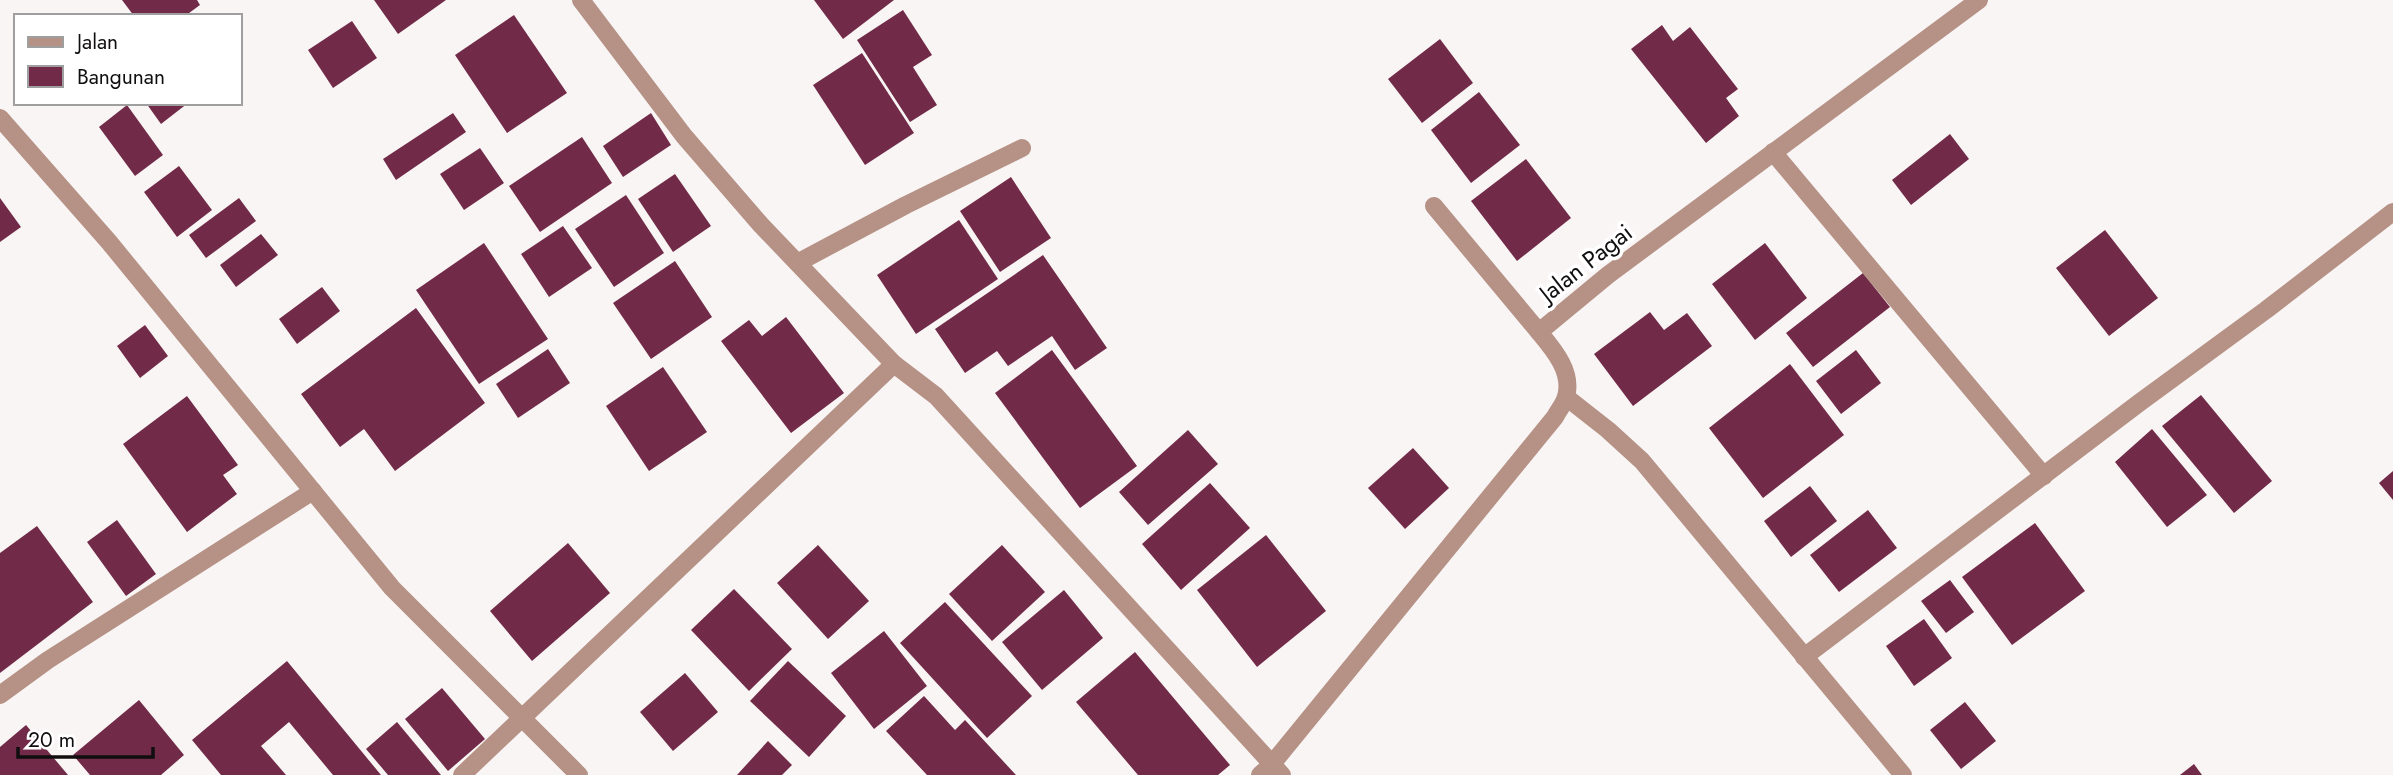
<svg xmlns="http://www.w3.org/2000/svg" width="2393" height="775" viewBox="0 0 2393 775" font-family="Jost,sans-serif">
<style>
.building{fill:#712b48}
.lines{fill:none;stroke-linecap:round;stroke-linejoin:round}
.street{stroke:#b59285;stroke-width:18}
.labels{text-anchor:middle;stroke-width:7;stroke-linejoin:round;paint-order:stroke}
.street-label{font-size:24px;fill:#100e0e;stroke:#fff}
</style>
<rect width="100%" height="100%" fill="#faf5f5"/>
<g class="building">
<polygon points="122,0 197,0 200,5 185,16 134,16"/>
<polygon points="374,0 446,0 398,34"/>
<polygon points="814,0 894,0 843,39"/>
<polygon points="903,10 932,55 913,67 937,105 910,122 857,40"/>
<polygon points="514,15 567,93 507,133 455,55"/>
<polygon points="352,21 377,58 333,88 308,50"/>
<polygon points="1662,25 1673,41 1690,27 1738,89 1726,98 1739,116 1706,143 1631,49"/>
<polygon points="1440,39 1473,83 1422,123 1388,79"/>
<polygon points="862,53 914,133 865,165 813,85"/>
<polygon points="1479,92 1520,145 1471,183 1431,130"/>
<polygon points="146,103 188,103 161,124"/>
<polygon points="127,105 163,155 135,176 99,127"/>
<polygon points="453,113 466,132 396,180 383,159"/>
<polygon points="651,113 671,145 623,177 603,146"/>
<polygon points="1950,134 1969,159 1911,205 1892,180"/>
<polygon points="582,137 612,183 540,232 509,186"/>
<polygon points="480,148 504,183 464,210 440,174"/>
<polygon points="1526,159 1571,218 1517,261 1471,201"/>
<polygon points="179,166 212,210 177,237 144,192"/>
<polygon points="675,174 711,226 673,252 638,199"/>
<polygon points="1011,177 1051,238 1000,272 960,211"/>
<polygon points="626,195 664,253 614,287 575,229"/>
<polygon points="0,198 21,227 0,242"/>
<polygon points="239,198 256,221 206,258 189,235"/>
<polygon points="959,220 998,279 916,334 877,275"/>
<polygon points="563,226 592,268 549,297 521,254"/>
<polygon points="2105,230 2158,298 2109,336 2056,268"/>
<polygon points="261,234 278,255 236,287 220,265"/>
<polygon points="484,243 548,339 479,384 416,290"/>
<polygon points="1765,243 1807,298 1755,340 1712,284"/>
<polygon points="1043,255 1107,348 1075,370 1052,336 1008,366 997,351 965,373 935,329"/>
<polygon points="675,261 712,317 651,359 613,303"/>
<polygon points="1863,273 1890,307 1813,367 1786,333"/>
<polygon points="322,287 340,311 297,344 279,319"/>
<polygon points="416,308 485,403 395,471 364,429 340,447 301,394"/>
<polygon points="1650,312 1664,330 1687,313 1712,346 1633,406 1594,354"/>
<polygon points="786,317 844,393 791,433 721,341 749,320 762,336"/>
<polygon points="145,325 168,356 140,378 117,346"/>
<polygon points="548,349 570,383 518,418 496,384"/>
<polygon points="1052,350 1137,466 1080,508 995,393"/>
<polygon points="1856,350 1881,383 1841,414 1816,381"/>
<polygon points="1790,364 1844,435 1763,498 1709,428"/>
<polygon points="663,367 707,432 649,471 606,406"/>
<polygon points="2201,395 2272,481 2234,513 2162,426"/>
<polygon points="187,396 238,465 223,475 237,494 187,532 123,444"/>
<polygon points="2152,429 2207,495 2167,527 2115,462"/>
<polygon points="1188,430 1218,464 1148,525 1119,492"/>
<polygon points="1413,448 1449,488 1405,529 1368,488"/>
<polygon points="2393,471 2393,500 2379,483"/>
<polygon points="1210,483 1250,528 1181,590 1142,544"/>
<polygon points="1810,486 1837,521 1791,557 1764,521"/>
<polygon points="1868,510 1897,548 1839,592 1810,555"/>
<polygon points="117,520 156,574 126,596 87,542"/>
<polygon points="2035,523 2085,591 2012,645 1962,577"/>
<polygon points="37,526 93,602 0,673 0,553"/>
<polygon points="1266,535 1326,611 1257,667 1197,590"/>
<polygon points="568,543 610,593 532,661 490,611"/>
<polygon points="818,545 869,601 828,639 777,583"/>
<polygon points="1002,545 1045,592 992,641 949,594"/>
<polygon points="1950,580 1974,612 1946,633 1921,601"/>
<polygon points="734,589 792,649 749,691 691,630"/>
<polygon points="1064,590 1103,638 1042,690 1002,642"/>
<polygon points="945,602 1032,696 987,738 900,643"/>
<polygon points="1924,619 1952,658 1914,686 1886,646"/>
<polygon points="884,631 927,686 874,729 831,673"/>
<polygon points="1135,652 1230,765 1218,775 1138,775 1076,702"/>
<polygon points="287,661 381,775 333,775 289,722 261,746 286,775 221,775 192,740"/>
<polygon points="788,661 846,716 809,757 750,701"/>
<polygon points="685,673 718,712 673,751 640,712"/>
<polygon points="442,688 485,739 448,771 405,719"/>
<polygon points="924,696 955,730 965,720 1016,775 927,775 886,731"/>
<polygon points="139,700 184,755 161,775 90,775 73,755"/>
<polygon points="1965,702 1996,741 1961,769 1930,730"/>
<polygon points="397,722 441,775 388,775 366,749"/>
<polygon points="26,725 68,775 0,775 0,747"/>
<polygon points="768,741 792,765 782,775 737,775"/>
<polygon points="2194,764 2202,775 2180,775"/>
</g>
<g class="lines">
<g class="street">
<polyline points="581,0 684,136 761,225 894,364 936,396 1282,775"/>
<polyline points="0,118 109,242 392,588 579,775"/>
<polyline points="1773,152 2044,476"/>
<polyline points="1434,206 1539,332"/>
<polyline points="799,262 906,205 1022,148"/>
<polyline points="1566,397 1608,430 1642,461 1903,775"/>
<polyline points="1804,657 2139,403 2266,310 2393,212"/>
<polyline points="0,695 48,660 313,491"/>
<polyline points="462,775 894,364"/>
<path d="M1260 775 1272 764 1555 417C1558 411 1564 404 1566 397 1573 372 1554 350 1539 332L1608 275 1979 0"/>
</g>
</g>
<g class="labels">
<g class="street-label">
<text transform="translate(1586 263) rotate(-38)" y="8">Jalan Pagai</text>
</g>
</g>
<rect x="14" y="14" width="228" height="91" fill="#ffffff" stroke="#9f9f9f" stroke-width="2"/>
<rect x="28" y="37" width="35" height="10" fill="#b59285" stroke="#9f9f9f" stroke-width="2"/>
<text x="77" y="49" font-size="21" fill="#100e0e">Jalan</text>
<rect x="28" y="66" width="35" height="21" fill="#712b48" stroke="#9f9f9f" stroke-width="2"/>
<text x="77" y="84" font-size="21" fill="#100e0e">Bangunan</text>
<path d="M18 747v10h135v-10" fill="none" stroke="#100e0e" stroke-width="3.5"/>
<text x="28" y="747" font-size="21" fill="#100e0e" stroke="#ffffff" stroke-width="5" paint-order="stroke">20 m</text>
</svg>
